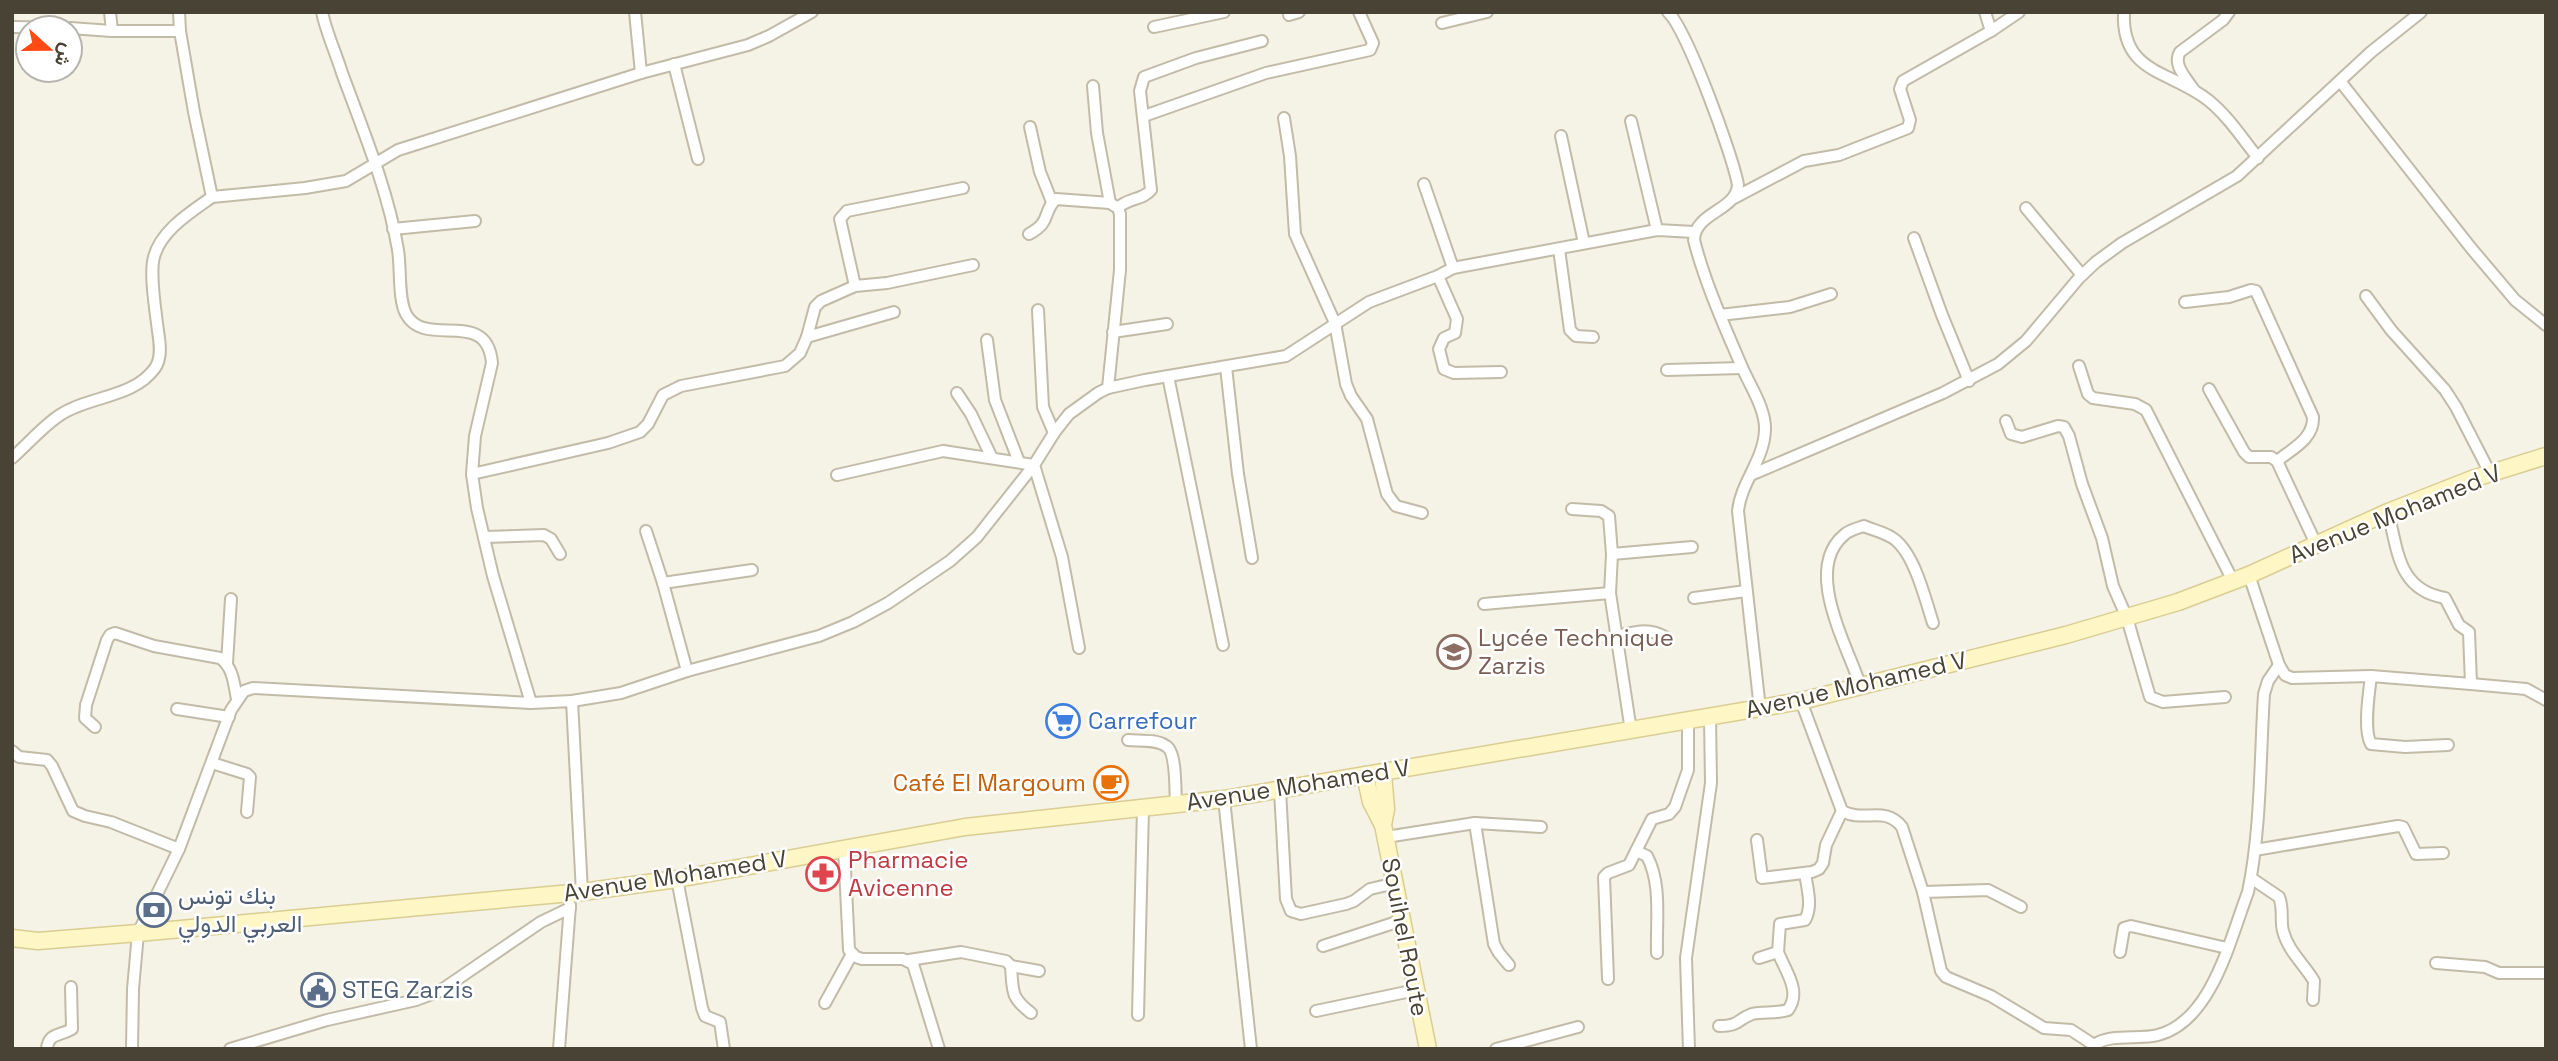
<svg xmlns="http://www.w3.org/2000/svg" width="2558" height="1061" viewBox="0 0 2558 1061" font-family="'Space Grotesk',Vazirmatn,sans-serif">
<style>
.lines{fill:none;stroke-linecap:round;stroke-linejoin:round}
.street-casing{stroke:#c1bba8;stroke-width:14}
.secondary-casing{stroke:#d9cd92;stroke-width:19}
.street{stroke:#fff;stroke-width:10}
.secondary{stroke:#fff6c6;stroke-width:16}
.labels{text-anchor:middle;stroke-width:5;stroke-linejoin:round;paint-order:stroke}
.street-label{font-size:24px;fill:#494335;stroke:#fff}
.education-label{font-size:24px;fill:#785e54;stroke:#fff;text-anchor:start}
.shop-label{font-size:24px;fill:#366cbe;stroke:#fff;text-anchor:start}
.food-label{font-size:24px;fill:#c56008;stroke:#fff;text-anchor:end}
.health-label{font-size:24px;fill:#be3a42;stroke:#fff;text-anchor:start}
.service-label{font-size:24px;fill:#4e5e75;stroke:#fff;text-anchor:start}
</style>
<rect width="100%" height="100%" fill="#f5f2e6"/>
<g class="lines">
<g class="street-casing">
<g id="street">
<polyline points="110,12 112,31"/>
<path d="M322 12C326 32 336 53 342 73 363 130 388 190 398 250 401 268 398 299 406 314 425 350 487 306 492 363L475 436 472 474 477 508 493 576 531 703"/>
<polyline points="635,12 641,73"/>
<path d="M1668 12C1687 30 1733 156 1738 185 1736 211 1695 212 1694 240 1705 283 1724 325 1741 365 1749 384 1766 409 1765 430 1764 460 1741 482 1738 511L1760 709"/>
<polyline points="1985,12 1991,31"/>
<path d="M2124 12C2121 74 2170 70 2208 100 2228 116 2242 138 2258 158"/>
<polyline points="1289,15 1299,12"/>
<polyline points="1442,23 1487,12"/>
<polyline points="12,27 65,28"/>
<polyline points="1154,27 1224,12"/>
<polyline points="70,28 112,31 180,31"/>
<polyline points="674,64 698,159"/>
<polyline points="2340,81 2471,248 2515,300 2546,325"/>
<polyline points="1093,86 1097,133 1110,203"/>
<path d="M2194 90C2187 79 2172 65 2180 52L2223 20 2229 12"/>
<polyline points="1144,116 1266,73 1370,50 1373,43 1359,12"/>
<polyline points="1284,118 1290,156 1295,234 1335,323 1346,384 1351,396 1367,419 1387,494 1396,506 1422,513"/>
<polyline points="1631,121 1657,230"/>
<polyline points="1030,127 1040,172 1052,202"/>
<polyline points="1561,136 1584,243"/>
<polyline points="1424,184 1453,268"/>
<polyline points="212,197 305,188 346,181 398,150 641,73 748,45 769,36 812,12"/>
<polyline points="1734,198 1804,161 1839,155 1908,128 1910,120 1900,89 1903,81 1991,31 2019,12"/>
<path d="M1118 208C1127 198 1143 200 1151 190L1140 91 1144 77 1196 58 1262 41"/>
<polyline points="2026,208 2082,275"/>
<polyline points="393,229 475,221"/>
<path d="M1029 234C1052 222 1042 212 1056 199L1110 203 1118 208 1120 214V270L1108 388"/>
<polyline points="1914,238 1942,315 1969,381"/>
<polyline points="1559,249 1570,330 1576,336 1593,337"/>
<polyline points="1438,276 1457,319 1455,333 1444,338 1439,349 1444,369 1454,373 1501,372"/>
<polyline points="855,286 840,219 847,211 963,188"/>
<polyline points="2366,296 2391,330 2445,390 2456,407 2490,473"/>
<path d="M2185 302 2229 297 2251 290 2256 291 2313 417C2314 439 2292 449 2277 461"/>
<polyline points="1038,310 1043,407 1054,433"/>
<polyline points="1720,315 1790,307 1831,294"/>
<polyline points="1113,332 1167,324"/>
<polyline points="807,337 894,312"/>
<polyline points="987,340 995,400 1019,462"/>
<polyline points="2079,366 2088,394 2093,398 2135,404 2146,410 2233,581"/>
<polyline points="1226,367 1238,474 1252,558"/>
<polyline points="1667,370 1742,368"/>
<polyline points="1168,376 1223,645"/>
<polyline points="2209,389 2244,452 2249,457 2271,457 2277,461 2316,544"/>
<polyline points="957,393 971,414 992,458"/>
<polyline points="2006,421 2011,434 2022,437 2058,426 2064,427 2069,436 2082,484 2102,538 2113,586 2127,618 2150,697 2163,702 2225,697"/>
<path d="M12 458C28 444 43 426 60 415 88 396 134 398 155 368 162 358 160 343 158 331 156 313 149 274 154 257 161 230 191 212 212 197L194 112 180 31 179 12"/>
<polyline points="472,474 608,443 640,432 648,424 663,395 681,386 785,366 800,353 807,337 815,307 821,301 855,286 887,283 973,265"/>
<polyline points="1753,474 1943,393 1998,364 2026,341 2079,278 2096,262 2122,243 2237,176 2371,52 2421,12"/>
<polyline points="837,475 943,451 1034,465 1062,557 1079,648"/>
<polyline points="1572,509 1601,511 1609,516 1612,554 1610,593 1631,731"/>
<path d="M2388 512C2398 551 2398 590 2445 598L2459 625 2469 632 2471 684"/>
<polyline points="646,531 663,583 687,671"/>
<polyline points="484,537 544,535 551,539 560,554"/>
<polyline points="1612,554 1692,547"/>
<polyline points="2249,575 2279,665 2285,675 2292,678 2371,676 2471,684 2526,689 2546,700"/>
<polyline points="663,583 752,570"/>
<polyline points="1694,598 1746,591"/>
<polyline points="1484,604 1610,593"/>
<path d="M1616 636C1635 632 1649 627 1665 637"/>
<polyline points="227,663 231,599"/>
<path d="M2371 676C2369 693 2363 730 2371 744L2405 747 2448 745"/>
<path d="M1861 688C1849 648 1802 570 1844 535 1849 530 1858 528 1864 526 1873 530 1883 532 1891 537 1914 550 1925 599 1933 623"/>
<polyline points="572,701 621,693 687,671 819,636 853,622 888,603 950,561 977,537 1034,465 1054,433 1069,414 1098,393 1108,388 1145,380 1286,356 1369,302 1438,276 1453,268 1657,230 1694,232"/>
<path d="M1801 701 1842 811C1864 823 1885 805 1902 827L1923 892 1941 971 1946 977 1991 996 2044 1028 2071 1030 2094 1045"/>
<polyline points="177,709 229,717"/>
<path d="M95 727 85 718 86 705 107 640 110 635 115 633 154 646 220 658C233 667 234 684 237 699"/>
<path d="M1128 740C1140 741 1156 739 1166 746 1177 752 1175 792 1176 804"/>
<polyline points="12,751 19,757 47,760 52,766 73,811 85,816 111,822 179,849"/>
<polyline points="212,763 247,774 250,777 247,812"/>
<polyline points="1280,790 1286,899 1291,911 1301,914 1346,904 1354,901 1370,889 1396,883"/>
<polyline points="1224,799 1251,1049"/>
<polyline points="1475,823 1494,944 1499,953 1509,965"/>
<polyline points="1386,837 1475,823 1541,827"/>
<polyline points="1757,840 1762,878 1812,872 1819,869 1823,863 1826,845 1842,811"/>
<polyline points="844,848 849,950 856,957 862,959 903,959 913,964 939,1049"/>
<polyline points="2255,850 2398,826 2403,827 2416,854 2443,853"/>
<path d="M1636 851 1647 856C1662 884 1656 922 1657 953"/>
<path d="M2251 878 2279 897C2284 909 2280 920 2283 931 2288 951 2304 964 2314 981L2313 1000"/>
<polyline points="677,879 702,1008 705,1016 720,1022 724,1049"/>
<polyline points="1923,892 1988,890 2021,907"/>
<polyline points="1323,946 1403,920"/>
<polyline points="2120,952 2124,928 2131,926 2227,948"/>
<path d="M1759 958 1778 952 1780 924 1805 920C1813 906 1807 888 1805 873"/>
<path d="M909 960 961 952 1006 961 1011 966C1013 991 1010 997 1031 1013"/>
<polyline points="2436,963 2485,967 2499,973 2546,973"/>
<polyline points="1011,966 1039,971"/>
<polyline points="1608,979 1604,877 1608,873 1629,865 1652,819 1669,814 1675,807 1688,770 1688,721"/>
<polyline points="825,1003 852,954"/>
<polyline points="1316,1011 1416,990"/>
<polyline points="1138,1015 1143,808"/>
<path d="M1719 1026C1740 1026 1736 1020 1752 1014 1763 1011 1776 1014 1788 1010 1802 991 1785 971 1778 952"/>
<path d="M47 1049C48 1033 60 1036 72 1029L71 987"/>
<polyline points="132,1049 133,989 138,933 179,849 231,710 244,691 253,688 531,703 572,701 582,892"/>
<polyline points="230,1049 327,1020 416,1000 440,991 541,922 570,908"/>
<polyline points="559,1049 570,905"/>
<polyline points="1496,1049 1578,1027"/>
<polyline points="1689,1049 1686,958 1711,783 1710,717"/>
<path d="M2093 1049 2094 1045C2110 1033 2139 1040 2158 1035 2212 1021 2230 939 2248 892 2261 831 2260 757 2264 694L2268 681 2279 665"/>
</g>
</g>
<g class="secondary-casing">
<g id="secondary">
<polyline points="1383,773 1386,809 1383,825 1428,1049"/>
<polyline points="1365,775 1371,802 1383,825"/>
<polyline points="12,938 38,941 138,933 582,892 677,879 965,827 1224,799 1801,701 2066,635 2178,602 2249,575 2388,512 2472,479 2546,456"/>
</g>
</g>
<use href="#street" class="street"/>
<use href="#secondary" class="secondary"/>
</g>
<defs>
<g id="school-ring" transform="scale(1.75)"><circle r="9.5" fill="#fff" stroke="#8d6e63" stroke-width="1.5"/><path d="M0-5L7-2L0 1L-7-2ZM-4 1L0 2.5L4 1V4Q0 6-4 4Z" fill="#8d6e63"/></g>
<g id="supermarket-ring" transform="scale(1.75)"><circle r="9.5" fill="#fff" stroke="#3f7fe0" stroke-width="1.5"/><path d="M-6-5.5h2.5l.6 2H6L4.5 2H-2.5L-4.4-4H-6ZM-1.5 3.2a1.3 1.3 0 1 0 .1 0ZM3 3.2a1.3 1.3 0 1 0 .1 0Z" fill="#3f7fe0"/></g>
<g id="cafe-ring" transform="scale(1.75)"><circle r="9.5" fill="#fff" stroke="#e8710a" stroke-width="1.5"/><path d="M-5.5-4.5H6V0H3Q3 3.5 0 3.5H-2.5Q-5.5 3.5-5.5 0ZM3-3.2v2h1.7v-2ZM-6 4.5H4V6H-6Z" fill="#e8710a"/></g>
<g id="pharmacy-ring" transform="scale(1.75)"><circle r="9.5" fill="#fff" stroke="#e0444e" stroke-width="1.5"/><path d="M-2-6h4v4h4v4h-4v4h-4v-4h-4v-4h4Z" fill="#e0444e"/></g>
<g id="bank-ring" transform="scale(1.75)"><circle r="9.5" fill="#fff" stroke="#5c6f8a" stroke-width="1.5"/><path d="M-6-4H6V4H-6ZM0-2.3a2.3 2.3 0 1 0 0 4.6a2.3 2.3 0 1 0 0-4.6Z" fill="#5c6f8a"/></g>
<g id="civic-ring" transform="scale(1.75)"><circle r="9.5" fill="#fff" stroke="#5c6f8a" stroke-width="1.5"/><path d="M-.6-6.5H3V-4.5H.6V-3L4-1V1h2V6H-6V1h2V-1L-.6-3ZM-1.2 2.5V6h2.4V2.5Z" fill="#5c6f8a"/></g>
</defs>
<g fill-rule="evenodd">
<use href="#school-ring" x="1454" y="652"/>
<use href="#supermarket-ring" x="1063" y="721"/>
<use href="#cafe-ring" x="1111" y="783"/>
<use href="#pharmacy-ring" x="823" y="874"/>
<use href="#bank-ring" x="154" y="910"/>
<use href="#civic-ring" x="318" y="990"/>
</g>
<g class="labels">
<g class="street-label">
<text transform="translate(2395 514) rotate(-22)" y="8">Avenue Mohamed V</text>
<text transform="translate(1856 685) rotate(-13)" y="8">Avenue Mohamed V</text>
<text transform="translate(1298 785) rotate(-9)" y="8">Avenue Mohamed V</text>
<text transform="translate(675 876) rotate(-9)" y="8">Avenue Mohamed V</text>
<text transform="translate(1405 937) rotate(79)" y="8">Souihel Route</text>
</g>
<g class="education-label">
<text x="1478" y="646">Lycée Technique<tspan x="1478" dy="28">Zarzis</tspan></text>
</g>
<g class="shop-label">
<text x="1088" y="729">Carrefour</text>
</g>
<g class="food-label">
<text x="1086" y="791">Café El Margoum</text>
</g>
<g class="health-label">
<text x="848" y="868">Pharmacie<tspan x="848" dy="28">Avicenne</tspan></text>
</g>
<g class="service-label">
<text x="178" y="904">بنك تونس<tspan x="178" dy="28">العربي الدولي</tspan></text>
<text x="342" y="998">STEG Zarzis</text>
</g>
</g>
<rect width="2558" height="1061" fill="none" stroke="#494335" stroke-width="28"/>
<g transform="translate(49 49) rotate(111)"><circle r="33" fill="#ffffff" stroke="#b6b4ae" stroke-width="2"/>
<path d="M0-5L12 26L0 18L-12 26Z" fill="#ff4b13"/>
<text y="-10" font-size="19" font-weight="bold" text-anchor="middle" fill="#494335">ش</text>
</g>
</svg>
